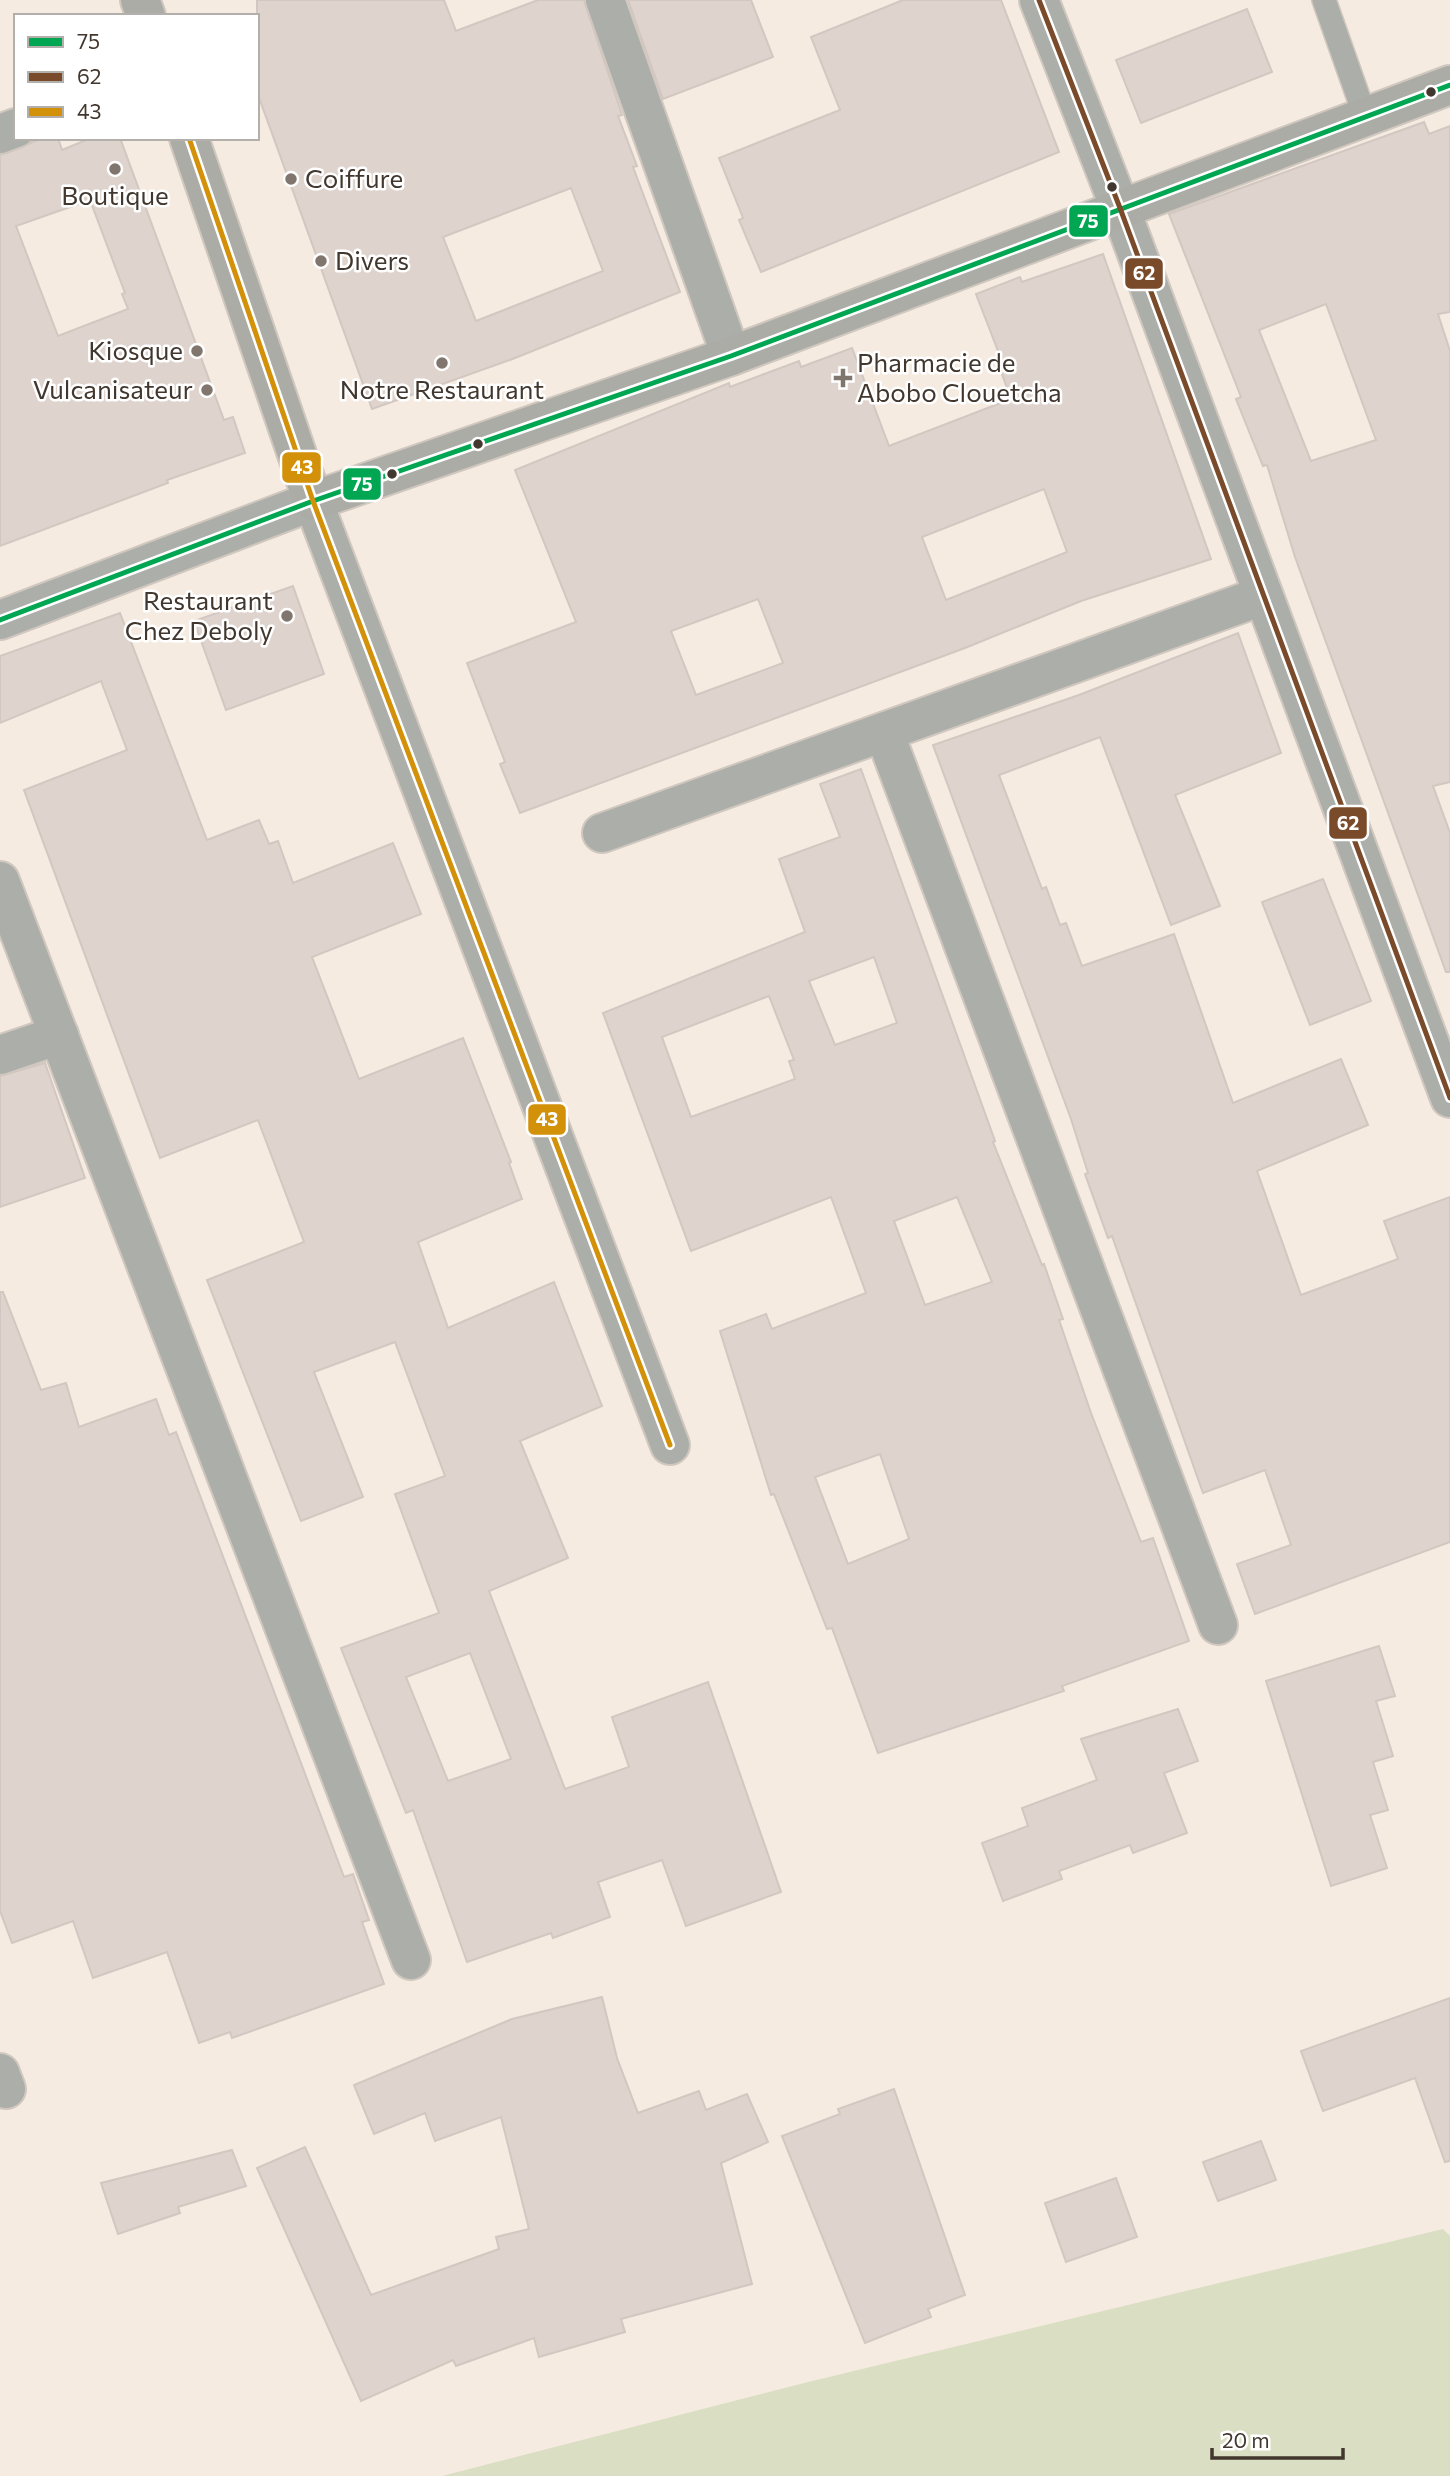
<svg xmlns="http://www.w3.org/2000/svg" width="1450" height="2476" viewBox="0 0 1450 2476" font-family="Commissioner,sans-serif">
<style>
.green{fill:#dadfc3}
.building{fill:#ded3cd;stroke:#d2c7c1;stroke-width:2;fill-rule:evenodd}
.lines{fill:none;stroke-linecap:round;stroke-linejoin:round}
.lane-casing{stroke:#d0c7bf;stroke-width:26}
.street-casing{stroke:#d0c7bf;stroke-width:42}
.secondary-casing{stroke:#d0c7bf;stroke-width:42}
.lane{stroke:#acaeaa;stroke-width:23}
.street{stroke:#acaeaa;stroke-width:38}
.secondary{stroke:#acaca7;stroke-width:38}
.bus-1-casing{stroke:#fff;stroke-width:10}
.bus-2-casing{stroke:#fff;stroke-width:10}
.bus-3-casing{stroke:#fff;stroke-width:10}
.bus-1{stroke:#00a651;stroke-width:5}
.bus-2{stroke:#7a4b2a;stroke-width:5}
.bus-3{stroke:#d39009;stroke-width:5}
.bus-dot{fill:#41372e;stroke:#fff;stroke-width:2.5}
.poi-dot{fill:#80766d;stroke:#fff;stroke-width:2.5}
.labels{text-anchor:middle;stroke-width:5;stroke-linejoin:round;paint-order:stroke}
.poi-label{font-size:26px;fill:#41372e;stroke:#fff;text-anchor:start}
.line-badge{stroke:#fff;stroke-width:2.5}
.badge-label{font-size:19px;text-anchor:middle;font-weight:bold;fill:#fff}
</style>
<rect width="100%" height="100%" fill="#f6ebe1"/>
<polygon class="green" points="1443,2229 1450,2236 1450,2476 442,2476 808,2382"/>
<g class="building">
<path d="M257 0H444L456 31 538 0H584L622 115 618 116 637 166 633 167 680 292 510 360 372 409 257 92ZM571 188 603 271 476 321 443 237Z"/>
<polygon points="628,0 751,0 773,57 663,99"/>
<polygon points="903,0 1001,0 1059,152 761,272 739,220 743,218 719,158 840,110 811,37"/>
<polygon points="1247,9 1272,72 1141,123 1116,60"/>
<path d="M1424 122 1429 134 1450 126V312L1438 314 1450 351V782L1433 786 1450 833V972H1446L1295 557 1267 465 1263 466 1236 399 1241 397 1169 214ZM1326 304 1376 440 1311 461 1259 330Z"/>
<path d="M43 138H58L62 150 91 138H120L224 420 233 417 245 453 167 480 168 483 0 546V155ZM90 200 125 293 122 294 128 309 58 336 16 226Z"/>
<path d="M1103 254 1211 559 1081 601 965 648 520 813 500 764 505 762 467 663 576 622 515 470 729 383 730 387 799 361 801 367 852 348 889 446 1011 399 999 366 1003 364 976 294 1020 277 1022 282ZM1044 489 1067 552 946 600 922 537ZM758 599 783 663 696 695 671 631Z"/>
<polygon points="293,586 324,674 226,710 194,621"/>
<path d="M120 613 207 840 259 820 269 844 278 841 293 883 393 843 421 914 312 957 359 1079 463 1038 511 1162 509 1163 522 1199 418 1242 448 1328 554 1282 602 1406 520 1441 568 1558 489 1591 565 1789 629 1767 612 1717 708 1682 781 1892 686 1926 662 1860 598 1882 610 1917 553 1938 551 1933 467 1962 413 1810 406 1813 341 1648 439 1613 395 1494 445 1476 395 1342 314 1372 363 1497 301 1521 207 1280 304 1242 258 1120 160 1158 24 790 127 750 101 681 0 723V656ZM470 1653 511 1759 448 1781 406 1677Z"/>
<polygon points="1238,633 1281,753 1175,795 1220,906 1171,925 1100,737 999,775 1042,889 1046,887 1060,925 1066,923 1082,966 1174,934 1233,1103 1341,1059 1368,1125 1257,1171 1301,1295 1398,1259 1384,1221 1450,1197 1450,1542 1255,1614 1237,1564 1291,1545 1265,1470 1203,1493 1112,1236 1108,1238 1085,1174 1088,1173 1071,1119 933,745 1079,695"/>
<path d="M861 769 995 1141 993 1142 1042 1265 1044 1264 1063 1319 1059 1320 1091 1413 1141 1542 1153 1538 1189 1641 1062 1686 1064 1691 878 1753 832 1628 827 1629 774 1494 771 1495 720 1331 766 1314 772 1329 866 1293 831 1197 691 1251 603 1013 805 932 779 859 840 837 820 784ZM874 957 897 1023 835 1045 809 981ZM769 996 794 1060 789 1061 795 1079 691 1117 662 1037ZM957 1197 992 1282 925 1305 894 1221ZM880 1454 909 1539 848 1564 815 1477Z"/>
<polygon points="1323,879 1371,1001 1310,1025 1262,902"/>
<polygon points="45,1063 85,1178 0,1207 0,1076"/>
<polygon points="0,1292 3,1292 41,1390 66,1383 79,1427 156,1399 169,1435 176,1432 344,1877 353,1874 369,1920 362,1922 384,1984 232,2038 230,2032 199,2043 167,1952 93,1978 73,1921 12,1943 0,1911"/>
<polygon points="1379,1646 1395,1696 1376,1701 1393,1756 1373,1762 1388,1810 1370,1815 1387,1868 1331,1886 1266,1681"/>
<polygon points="1178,1709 1198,1761 1164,1773 1187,1833 1133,1853 1130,1845 1059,1871 1062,1879 1003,1901 982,1843 1028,1826 1022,1808 1097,1780 1081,1739"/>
<polygon points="602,1997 617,2058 638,2113 699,2091 706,2110 747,2094 768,2142 721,2163 752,2284 621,2319 625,2332 539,2357 534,2338 456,2366 453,2360 361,2401 257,2168 305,2147 371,2295 499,2249 496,2237 529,2229 501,2117 435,2141 425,2113 374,2134 354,2085 512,2019"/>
<polygon points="1450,1998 1450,2161 1445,2162 1415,2078 1323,2111 1301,2051"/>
<polygon points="894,2089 965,2295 928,2309 931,2317 865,2343 782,2136 840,2114 838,2109"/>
<polygon points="1261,2141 1276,2180 1218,2201 1203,2162"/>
<polygon points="232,2150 246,2186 178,2207 180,2213 118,2234 101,2183"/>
<polygon points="1116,2178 1137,2237 1066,2262 1045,2203"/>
</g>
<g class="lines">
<g class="lane-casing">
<polyline id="lane" points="1324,0 1365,116"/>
</g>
<g class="street-casing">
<g id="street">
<polyline points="605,0 731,356"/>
<polyline points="1039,0 1120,208 1450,1098"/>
<polyline points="0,134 16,128"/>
<polyline points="0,620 313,501 670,1445"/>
<polyline points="884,732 1218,1625"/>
<polyline points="602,833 1262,596"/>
<polyline points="0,881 411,1960"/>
<polyline points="0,1055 59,1035"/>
<polyline points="0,2073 6,2089"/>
</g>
</g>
<g class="secondary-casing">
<g id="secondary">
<polyline points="140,0 146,16"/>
<polyline points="189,138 313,501 731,356 1450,85"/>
</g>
</g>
<use href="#lane" class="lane"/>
<use href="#street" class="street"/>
<use href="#secondary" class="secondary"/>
<g class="bus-1-casing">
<polyline id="bus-1" points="0,620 313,501 731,356 1450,85"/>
</g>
<g class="bus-2-casing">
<polyline id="bus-2" points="1039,0 1120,208 1450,1098"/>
</g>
<g class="bus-3-casing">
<polyline id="bus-3" points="189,138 313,501 670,1445"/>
</g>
<use href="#bus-1" class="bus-1"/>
<use href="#bus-2" class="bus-2"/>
<use href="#bus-3" class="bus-3"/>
</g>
<g class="bus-dot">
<circle cx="1431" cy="92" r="6"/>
<circle cx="1112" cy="187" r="6"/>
<circle cx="478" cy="444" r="6"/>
<circle cx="392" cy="474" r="6"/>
</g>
<g class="poi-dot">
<circle cx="115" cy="169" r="7"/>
<circle cx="291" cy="179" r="7"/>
<circle cx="321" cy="261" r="7"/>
<circle cx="197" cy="351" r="7"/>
<circle cx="442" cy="363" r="7"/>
<path d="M839.5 367.5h7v7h7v7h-7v7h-7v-7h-7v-7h7z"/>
<circle cx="207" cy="390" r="7"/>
<circle cx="287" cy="616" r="7"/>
</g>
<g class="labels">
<g class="poi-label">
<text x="305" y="188">Coiffure</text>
<text x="115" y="205" text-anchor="middle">Boutique</text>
<text x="335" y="270">Divers</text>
<text x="183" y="360" text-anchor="end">Kiosque</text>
<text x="857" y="372">Pharmacie de<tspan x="857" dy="30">Abobo Clouetcha</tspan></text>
<text x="193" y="399" text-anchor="end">Vulcanisateur</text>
<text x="442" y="399" text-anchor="middle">Notre Restaurant</text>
<text x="273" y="610" text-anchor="end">Restaurant<tspan x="273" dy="30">Chez Deboly</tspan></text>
</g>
</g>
<g class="line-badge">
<rect x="1068" y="204" width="41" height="34" rx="7" fill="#00a651"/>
<rect x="1124" y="257" width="40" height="33" rx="7" fill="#7a4b2a"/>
<rect x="281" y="451" width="41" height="33" rx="7" fill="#d39009"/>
<rect x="342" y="467" width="40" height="34" rx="7" fill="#00a651"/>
<rect x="1328" y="806" width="40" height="34" rx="7" fill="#7a4b2a"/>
<rect x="527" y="1103" width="40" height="33" rx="7" fill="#d39009"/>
</g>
<g class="badge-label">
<text x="1088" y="228">75</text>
<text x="1144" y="280">62</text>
<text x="302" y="474">43</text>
<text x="362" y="491">75</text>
<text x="1348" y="830">62</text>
<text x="547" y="1126">43</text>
</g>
<rect x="14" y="14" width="245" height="126" fill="#ffffff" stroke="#b3afab" stroke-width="2"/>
<rect x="28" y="37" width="35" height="10" fill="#00a651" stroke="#b3afab" stroke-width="2"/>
<text x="77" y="49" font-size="21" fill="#41372e">75</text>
<rect x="28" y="72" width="35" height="10" fill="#7a4b2a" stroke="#b3afab" stroke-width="2"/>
<text x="77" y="84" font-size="21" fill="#41372e">62</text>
<rect x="28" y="107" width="35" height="10" fill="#d39009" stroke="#b3afab" stroke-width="2"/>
<text x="77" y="119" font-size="21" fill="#41372e">43</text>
<path d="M1212 2448v10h131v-10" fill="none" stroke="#41372e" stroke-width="3.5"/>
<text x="1222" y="2448" font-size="21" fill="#41372e" stroke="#ffffff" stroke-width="5" paint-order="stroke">20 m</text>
</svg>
